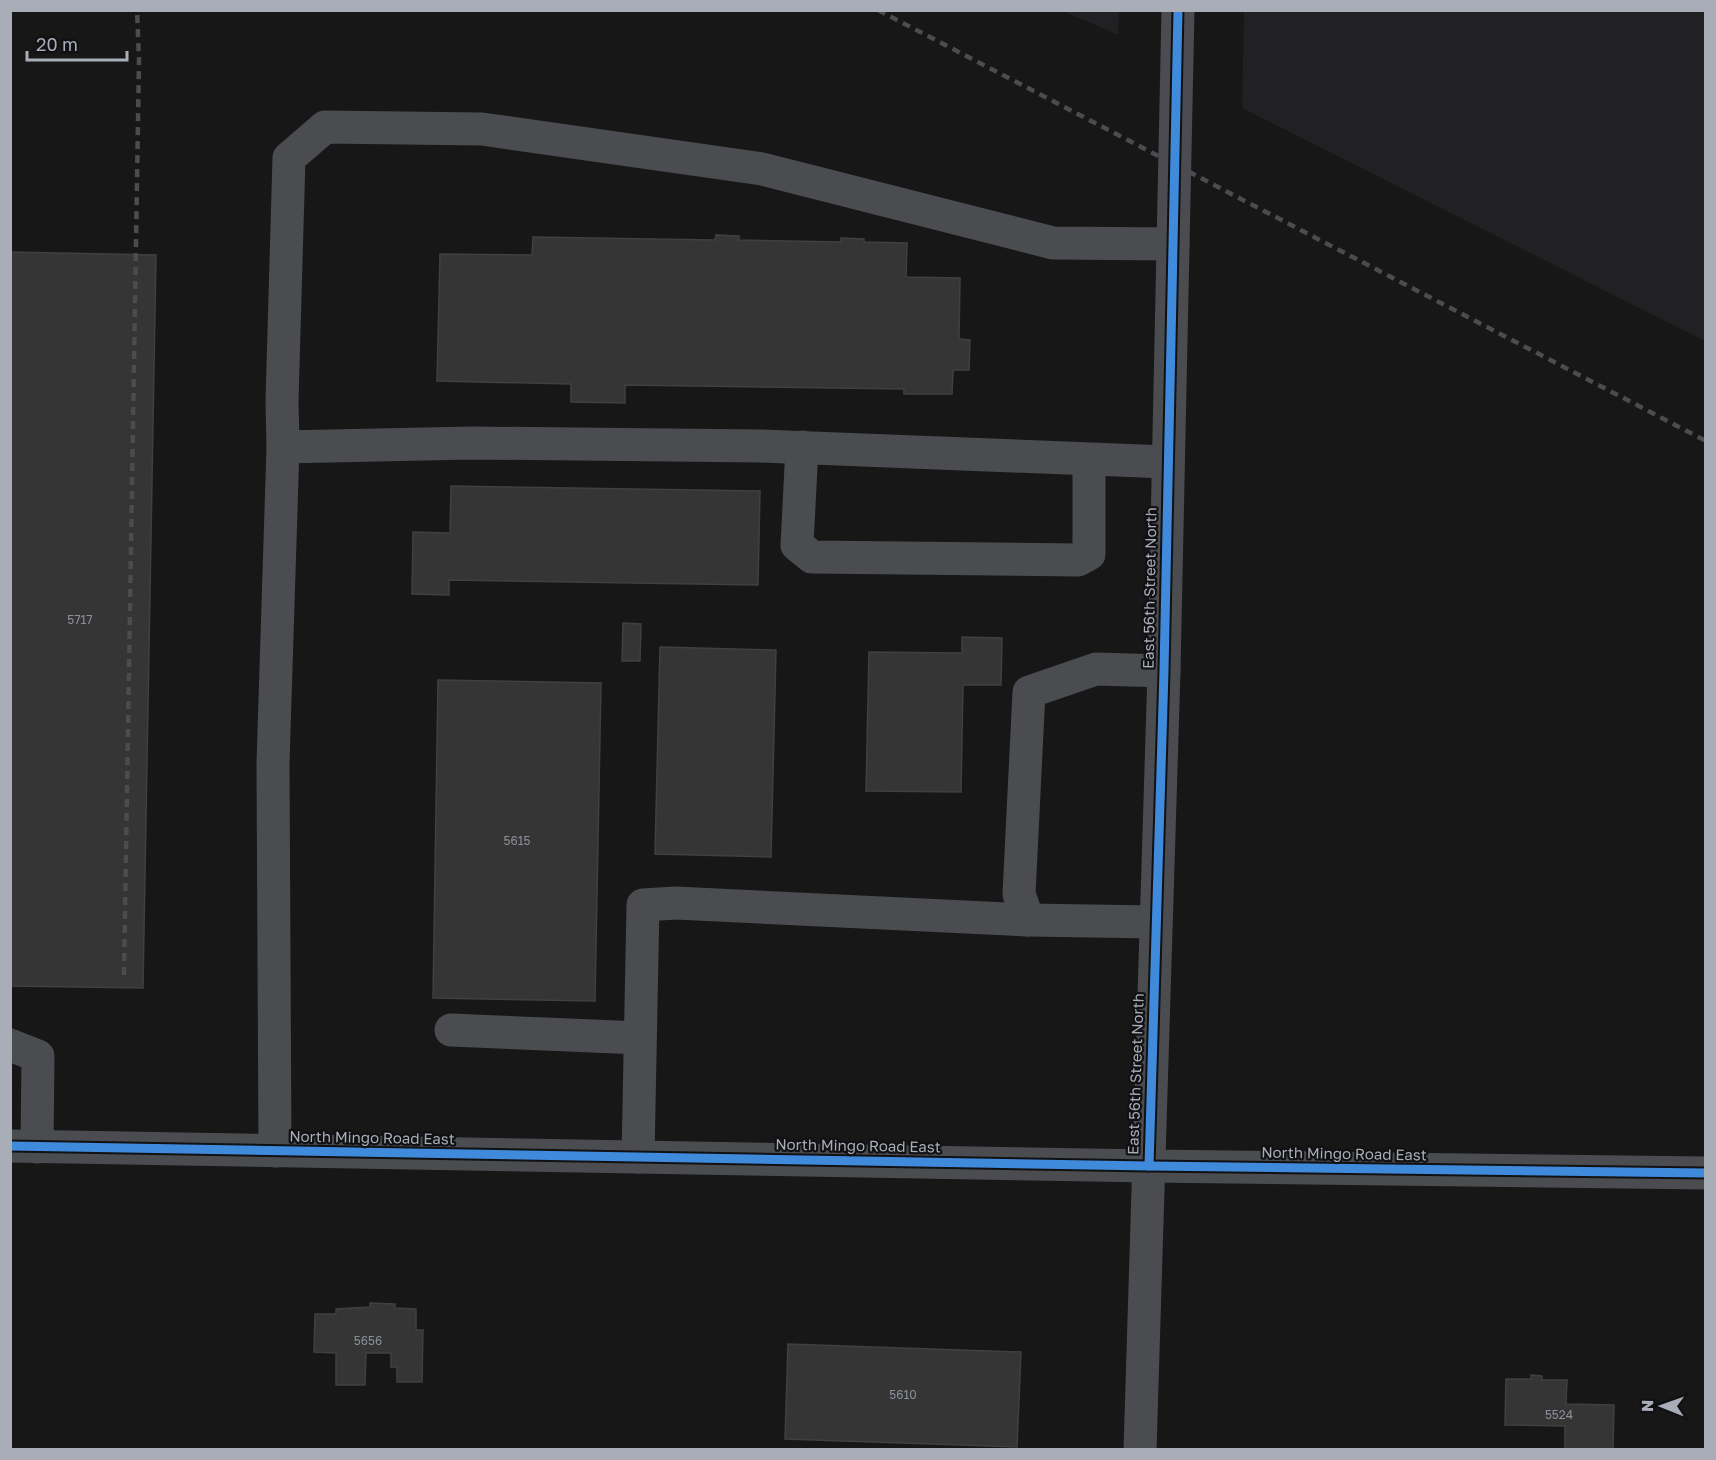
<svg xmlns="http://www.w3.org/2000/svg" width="1716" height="1460" viewBox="0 0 1716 1460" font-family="'Golos Text',sans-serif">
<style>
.built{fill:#212123}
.building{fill:#353536;stroke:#3f4043;stroke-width:1.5}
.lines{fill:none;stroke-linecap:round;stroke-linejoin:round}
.minor{stroke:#4b4c50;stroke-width:33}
.rail{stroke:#4b4c4f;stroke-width:4.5;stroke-dasharray:8 6;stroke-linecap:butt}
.cycleway-casing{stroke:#111113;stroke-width:13}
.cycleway{stroke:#408adc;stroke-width:9}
.labels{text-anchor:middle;stroke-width:4.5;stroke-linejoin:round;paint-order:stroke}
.number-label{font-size:12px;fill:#8b8f98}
.street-label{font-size:15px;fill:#a8adb8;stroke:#111113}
</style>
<rect width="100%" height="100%" fill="#171717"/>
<g class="built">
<polygon points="1063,11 1119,11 1118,35"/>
<polygon points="1244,11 1705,11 1705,341 1242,108"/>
</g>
<g class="building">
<polygon points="716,235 739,236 739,240 841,242 841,238 864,239 864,242 907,243 906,277 960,278 959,339 970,340 969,370 953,370 952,394 904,394 904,389 625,385 625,403 571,402 571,384 437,381 440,254 532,255 533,237 715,240"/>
<polygon points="10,252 156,255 143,988 10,986"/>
<polygon points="451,486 760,491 758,585 449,580 449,595 412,594 413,532 450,533"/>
<polygon points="623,623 641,624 640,661 622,661"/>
<polygon points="962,637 1002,638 1001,685 963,685 961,792 866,791 869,652 962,653"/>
<polygon points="660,647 776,650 771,857 655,854"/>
<polygon points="438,680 601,683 595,1001 433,998"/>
<polygon points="370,1303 395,1304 395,1308 416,1309 416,1330 423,1330 422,1382 397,1382 397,1367 391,1367 391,1353 366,1353 365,1385 336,1385 336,1353 314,1352 315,1314 336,1314 336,1309 370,1307"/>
<polygon points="788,1344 1021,1352 1017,1447 785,1439"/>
<polygon points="1531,1375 1542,1376 1542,1380 1567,1380 1566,1404 1614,1405 1613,1450 1565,1450 1565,1426 1505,1425 1506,1379 1531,1379"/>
</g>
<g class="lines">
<g class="minor">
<polyline points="283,447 472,443 761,446 1167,462"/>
<polyline points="802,447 797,545 812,557 1078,560 1089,554 1089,460"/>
<polyline points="1028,920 1019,894 1029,692 1096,669 1164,671"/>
<polyline points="451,1030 640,1038"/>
<polyline points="10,1045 38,1056 37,1147"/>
<polyline points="10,1146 1149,1166 1706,1173"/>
<polyline points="275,1151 273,763 283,447 282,401 289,158 325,127 482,129 762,169 1053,243 1173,244"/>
<polyline points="638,1157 643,905 676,903 1028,920 1155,922"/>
<polyline points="1140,1450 1164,671 1178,10"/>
</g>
<g class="rail">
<polyline points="878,10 1706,441"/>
<polyline points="124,975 139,60 137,10"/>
</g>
<g class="cycleway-casing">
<g id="cycleway">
<polyline points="10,1146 1149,1166 1706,1173"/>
<polyline points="1149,1166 1164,671 1178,10"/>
</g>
</g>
<use href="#cycleway" class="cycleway"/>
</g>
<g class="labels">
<g class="number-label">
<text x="80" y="624">5717</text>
<text x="517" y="845">5615</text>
<text x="368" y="1345">5656</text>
<text x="903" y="1399">5610</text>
<text x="1559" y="1419">5524</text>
</g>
<g class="street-label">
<text transform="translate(1150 588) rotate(-89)" y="5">East 56th Street North</text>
<text transform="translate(1136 1074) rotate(-88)" y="5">East 56th Street North</text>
<text transform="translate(372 1138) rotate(1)" y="5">North Mingo Road East</text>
<text transform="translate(858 1146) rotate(1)" y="5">North Mingo Road East</text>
<text transform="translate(1344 1154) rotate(1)" y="5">North Mingo Road East</text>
</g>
</g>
<rect width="1716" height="1460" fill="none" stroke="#a8adb8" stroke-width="24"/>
<g transform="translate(1662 1406) rotate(271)" stroke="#111113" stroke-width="4.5" paint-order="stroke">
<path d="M0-4.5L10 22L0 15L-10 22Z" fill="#a8adb8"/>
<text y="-9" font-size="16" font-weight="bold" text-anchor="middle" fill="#a8adb8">N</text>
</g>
<path d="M27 51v9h100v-9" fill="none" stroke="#a8adb8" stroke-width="3"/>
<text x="36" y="51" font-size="18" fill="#a8adb8" stroke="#111113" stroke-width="4.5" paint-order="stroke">20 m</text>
</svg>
